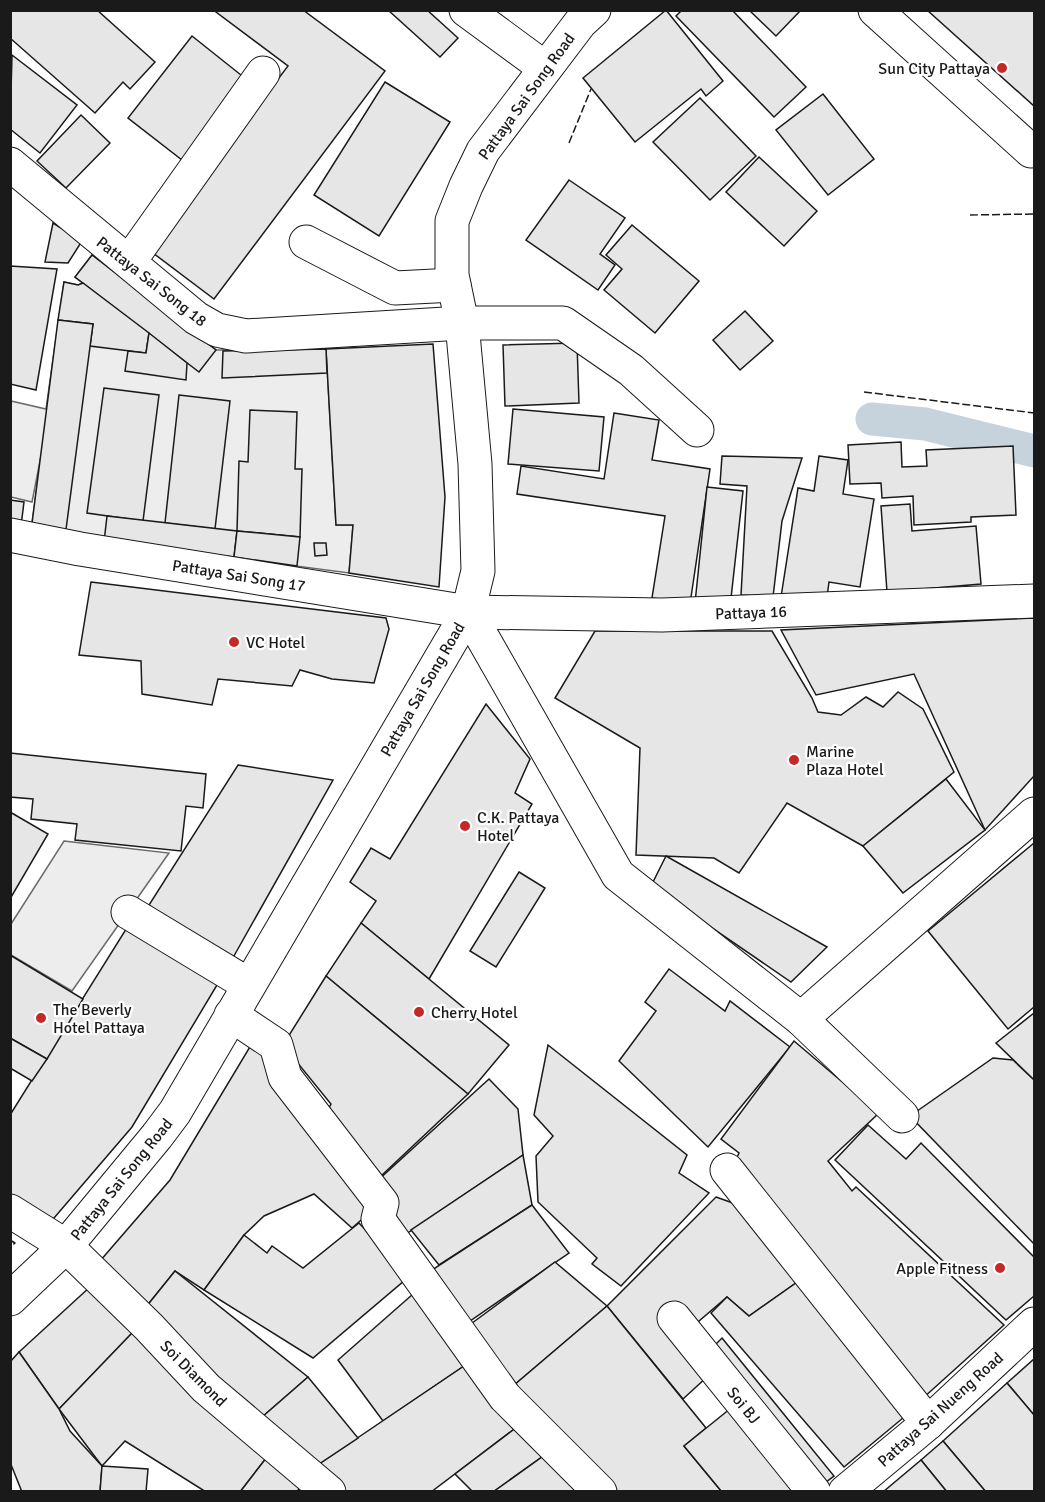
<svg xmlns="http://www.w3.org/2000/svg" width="1045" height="1502" viewBox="0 0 1045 1502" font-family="Signika,sans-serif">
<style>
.parking{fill:#ededed;stroke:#6a6a6a;stroke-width:1.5}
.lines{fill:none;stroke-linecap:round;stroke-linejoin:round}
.canal{stroke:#c6d2dc;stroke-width:33}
.building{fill:#e6e6e6;stroke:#1a1a1a;stroke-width:1.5}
.minor-casing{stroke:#1a1a1a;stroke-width:35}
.major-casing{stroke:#1a1a1a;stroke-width:35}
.minor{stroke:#fff;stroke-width:33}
.major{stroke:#fff;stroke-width:33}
.fence{stroke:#1a1a1a;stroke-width:1.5;stroke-dasharray:8 3;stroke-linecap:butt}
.poi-dot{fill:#c62828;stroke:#fff;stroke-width:2}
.labels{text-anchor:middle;stroke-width:4.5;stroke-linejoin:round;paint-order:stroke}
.poi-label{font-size:16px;fill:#1a1a1a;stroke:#fff;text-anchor:start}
.street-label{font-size:16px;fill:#1a1a1a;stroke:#fff}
</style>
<rect width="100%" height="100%" fill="#fff"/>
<g class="parking">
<polygon points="92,255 216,350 326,349 336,525 353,525 349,573 31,531 41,456 32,502 11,497 11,401 46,409 64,282 78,285 83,283 75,277"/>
<polygon points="64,841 169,853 72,991 11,955 11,924"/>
</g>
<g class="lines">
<polyline class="canal" points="872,419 925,424 1034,451"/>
</g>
<g class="building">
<polygon points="10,10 97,10 155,62 130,89 123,82 95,113 10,38"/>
<polygon points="217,10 303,10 385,71 214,299 149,250 288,66 216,12"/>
<polygon points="388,10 427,10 458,38 440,57"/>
<polygon points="666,10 723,81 706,96 701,89 635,142 583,78"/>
<polygon points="682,10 732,10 806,87 774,117 676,16"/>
<polygon points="749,10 801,10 776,36"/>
<polygon points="927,10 1034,10 1034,106"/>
<polygon points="192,36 246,79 182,160 128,118"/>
<polygon points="12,55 77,105 40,153 10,129"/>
<polygon points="385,82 450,122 379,236 314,195"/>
<polygon points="823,94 874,159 828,195 776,130"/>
<polygon points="700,98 756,156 710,200 653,142"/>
<polygon points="81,115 110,143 66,188 37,161"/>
<polygon points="759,157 817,211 784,246 726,192"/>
<polygon points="569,180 625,218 600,254 615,265 598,290 526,240"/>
<polygon points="53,223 82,241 68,263 45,262"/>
<polygon points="632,225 699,281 655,333 604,290 622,269 606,255"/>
<polygon points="92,255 216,350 199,372 75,277"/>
<polygon points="10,266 57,269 36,390 10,384"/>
<polygon points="64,282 78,285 83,283 149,333 146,353 90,346 93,324 58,320"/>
<polygon points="745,311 773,341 740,370 713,340"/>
<polygon points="58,320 93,324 65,537 31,531"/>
<polygon points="149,333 187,363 186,380 125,371 128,351 146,353"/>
<polygon points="577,343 579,403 505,406 503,345"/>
<polygon points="433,344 445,497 439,587 349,573 353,525 336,525 326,349"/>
<polygon points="326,349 327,373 222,378 223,351"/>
<polygon points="104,388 159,395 143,521 87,513"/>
<polygon points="179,395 230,401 215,529 165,523"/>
<polygon points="513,409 604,417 599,471 508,464"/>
<polygon points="250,410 297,412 295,469 302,469 300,537 237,531 239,461 248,462"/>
<polygon points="614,413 659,420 652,460 710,469 690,604 652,598 665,516 517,494 521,466 604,479"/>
<polygon points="901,442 902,467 927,466 926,450 1013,446 1016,515 971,517 971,522 914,525 913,496 882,498 881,483 850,484 848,445"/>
<polygon points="722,456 802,458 782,521 773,597 741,595 747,486 720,484"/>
<polygon points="819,456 848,460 843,494 874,499 860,587 829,582 826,604 781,597 798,488 814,491"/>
<polygon points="707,487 743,491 730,607 695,603"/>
<polygon points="10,500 24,502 21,526 10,525"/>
<polygon points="910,504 912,531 976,526 981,584 887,592 881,506"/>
<polygon points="107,516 237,531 234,557 104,542"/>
<polygon points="237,531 300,537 297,566 234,557"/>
<polygon points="314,543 326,543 327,555 315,556"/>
<polygon points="91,582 386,618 389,629 374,683 332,679 300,670 292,686 218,679 212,705 142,694 141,661 79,655"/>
<polygon points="1034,618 1034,776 985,830 914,674 816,695 781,630"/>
<polygon points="595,631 772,631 812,698 818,712 841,715 866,697 883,707 898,692 923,709 954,772 863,846 787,803 739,873 714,858 636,855 640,748 555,698"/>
<polygon points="486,704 530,759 515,793 532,804 429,979 361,923 376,901 350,882 371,848 390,859"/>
<polygon points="10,753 206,774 203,808 186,806 181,851 75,840 77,824 31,819 33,799 10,797"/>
<polygon points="238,765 333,780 230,963 149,905"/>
<polygon points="946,779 985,830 903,893 863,846"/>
<polygon points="10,812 48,834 10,899"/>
<polygon points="1034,843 1034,1007 1008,1029 928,931"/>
<polygon points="666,856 827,947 791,982 651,886"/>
<polygon points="519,872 545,888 496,967 470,951"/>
<polygon points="361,923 509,1045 468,1094 326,976"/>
<polygon points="128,926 220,980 132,1127 48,1225 10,1202 10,1115"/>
<polygon points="10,955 83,999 47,1059 10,1038"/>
<polygon points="669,969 725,1011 730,1001 790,1047 708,1147 619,1061 656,1011 645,1002"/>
<polygon points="326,976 468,1094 381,1176 323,1119 331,1104 283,1045"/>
<polygon points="1034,1013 1034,1080 996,1043"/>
<polygon points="10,1038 47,1059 32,1081 10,1068"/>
<polygon points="254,1040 375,1208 352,1228 314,1194 264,1216 244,1235 204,1290 175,1271 146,1307 100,1261 170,1180"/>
<polygon points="794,1041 879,1113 828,1161 852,1191 856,1187 1004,1325 922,1399 733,1166 739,1153 721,1139"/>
<polygon points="548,1045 687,1155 679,1173 709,1193 621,1286 592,1264 597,1258 538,1202 536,1156 553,1136 534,1115"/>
<polygon points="993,1058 1013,1060 1034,1080 1034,1244 910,1116"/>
<polygon points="489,1079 518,1109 523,1155 406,1234 387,1214 376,1182"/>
<polygon points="868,1125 906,1159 921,1143 1034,1257 1034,1296 1006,1320 835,1160"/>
<polygon points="523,1155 532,1205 439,1265 411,1230"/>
<polygon points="716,1197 744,1207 803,1278 749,1316 727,1297 691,1328 708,1376 683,1399 607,1306"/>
<polygon points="532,1205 569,1253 470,1321 429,1272"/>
<polygon points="359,1223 385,1251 405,1280 313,1358 204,1290 244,1235 267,1253 272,1246 303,1268"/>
<polygon points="555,1262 607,1306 513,1386 464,1329"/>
<polygon points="175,1271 308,1377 261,1418 146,1307"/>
<polygon points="803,1278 909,1413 844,1467 711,1313 727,1297 749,1316"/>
<polygon points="91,1286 133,1332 59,1409 19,1352"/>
<polygon points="413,1294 467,1364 383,1421 338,1360"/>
<polygon points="607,1306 706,1428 684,1446 722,1492 618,1492 513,1386"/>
<polygon points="133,1332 267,1457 240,1492 206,1492 125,1441 102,1466 59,1409"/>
<polygon points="722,1338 834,1476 818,1488 708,1352"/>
<polygon points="19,1352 59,1409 70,1431 102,1466 100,1492 22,1492 10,1462 10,1362"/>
<polygon points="1034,1359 1034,1415 1007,1383"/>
<polygon points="467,1364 517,1427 431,1492 342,1492 313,1468"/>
<polygon points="308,1377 358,1438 313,1468 261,1418"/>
<polygon points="1007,1383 1034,1415 1034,1492 986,1492 943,1441"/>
<polygon points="736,1404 808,1492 722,1492 684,1446"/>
<polygon points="517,1427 546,1454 493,1492 473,1492 455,1474"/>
<polygon points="943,1441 986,1492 947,1492 921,1460"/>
<polygon points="549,1452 580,1492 493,1492"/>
<polygon points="267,1457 300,1487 297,1492 240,1492"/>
<polygon points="921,1460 947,1492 883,1492"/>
<polygon points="102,1466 148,1469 146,1492 100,1492"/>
</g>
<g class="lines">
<g class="minor-casing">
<g id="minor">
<polyline points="466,10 545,68"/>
<polyline points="875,10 1031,151"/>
<polyline points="10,164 196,318 217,330 246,336 462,323 563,323 631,370 697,430"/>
<polyline points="306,242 395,288 454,285"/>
<polyline points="129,262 263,73"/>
<polyline points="10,535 80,549 468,612 662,615 1034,601"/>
<polyline points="468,612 618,875 801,1019 902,1116"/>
<polyline points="128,912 249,985"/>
<polyline points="231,1015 276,1045 285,1077 382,1203 378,1219 505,1397 600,1492"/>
<polyline points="801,1019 1034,814"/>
<polyline points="727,1170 928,1423"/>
<polyline points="10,1211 66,1246 149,1327 206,1388 329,1492"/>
<polyline points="674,1318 814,1492"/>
<polyline points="845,1492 928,1423 1034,1324"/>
</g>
</g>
<g class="major-casing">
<polyline id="major" points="10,1299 66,1246 157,1136 175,1112 468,612 478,571 475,464 462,323 452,275 452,221 466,186 483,151 580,23 594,10"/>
</g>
<use href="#minor" class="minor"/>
<use href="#major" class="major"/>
<g class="fence">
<polyline points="569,143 591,89"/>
<polyline points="970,215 1034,214"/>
<polyline points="864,392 1034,413"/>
<polyline points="10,1240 15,1243 10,1247"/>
</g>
</g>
<g class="poi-dot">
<circle cx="1002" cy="68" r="6"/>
<circle cx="234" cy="642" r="6"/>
<circle cx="794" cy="760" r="6"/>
<circle cx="465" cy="826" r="6"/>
<circle cx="419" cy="1012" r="6"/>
<circle cx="41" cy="1018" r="6"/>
<circle cx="1000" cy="1268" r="6"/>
</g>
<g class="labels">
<g class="poi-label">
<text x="990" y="74" text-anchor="end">Sun City Pattaya</text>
<text x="246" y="648">VC Hotel</text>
<text x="806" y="757">Marine<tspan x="806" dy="18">Plaza Hotel</tspan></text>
<text x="477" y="823">C.K. Pattaya<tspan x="477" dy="18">Hotel</tspan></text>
<text x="53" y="1015">The Beverly<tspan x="53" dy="18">Hotel Pattaya</tspan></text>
<text x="431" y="1018">Cherry Hotel</text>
<text x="988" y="1274" text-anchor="end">Apple Fitness</text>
</g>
<g class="street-label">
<text transform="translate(526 96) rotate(-54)" y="6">Pattaya Sai Song Road</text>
<text transform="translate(152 281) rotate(38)" y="6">Pattaya Sai Song 18</text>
<text transform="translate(239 575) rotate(9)" y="6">Pattaya Sai Song 17</text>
<text transform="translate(751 612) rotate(-2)" y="6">Pattaya 16</text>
<text transform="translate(422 689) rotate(-60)" y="6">Pattaya Sai Song Road</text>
<text transform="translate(121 1179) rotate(-51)" y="6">Pattaya Sai Song Road</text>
<text transform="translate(194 1373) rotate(45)" y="6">Soi Diamond</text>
<text transform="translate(744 1405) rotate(51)" y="6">Soi BJ</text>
<text transform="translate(940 1409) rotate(-42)" y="6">Pattaya Sai Nueng Road</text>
</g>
</g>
<rect width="1045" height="1502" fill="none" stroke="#1a1a1a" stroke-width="24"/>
</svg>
